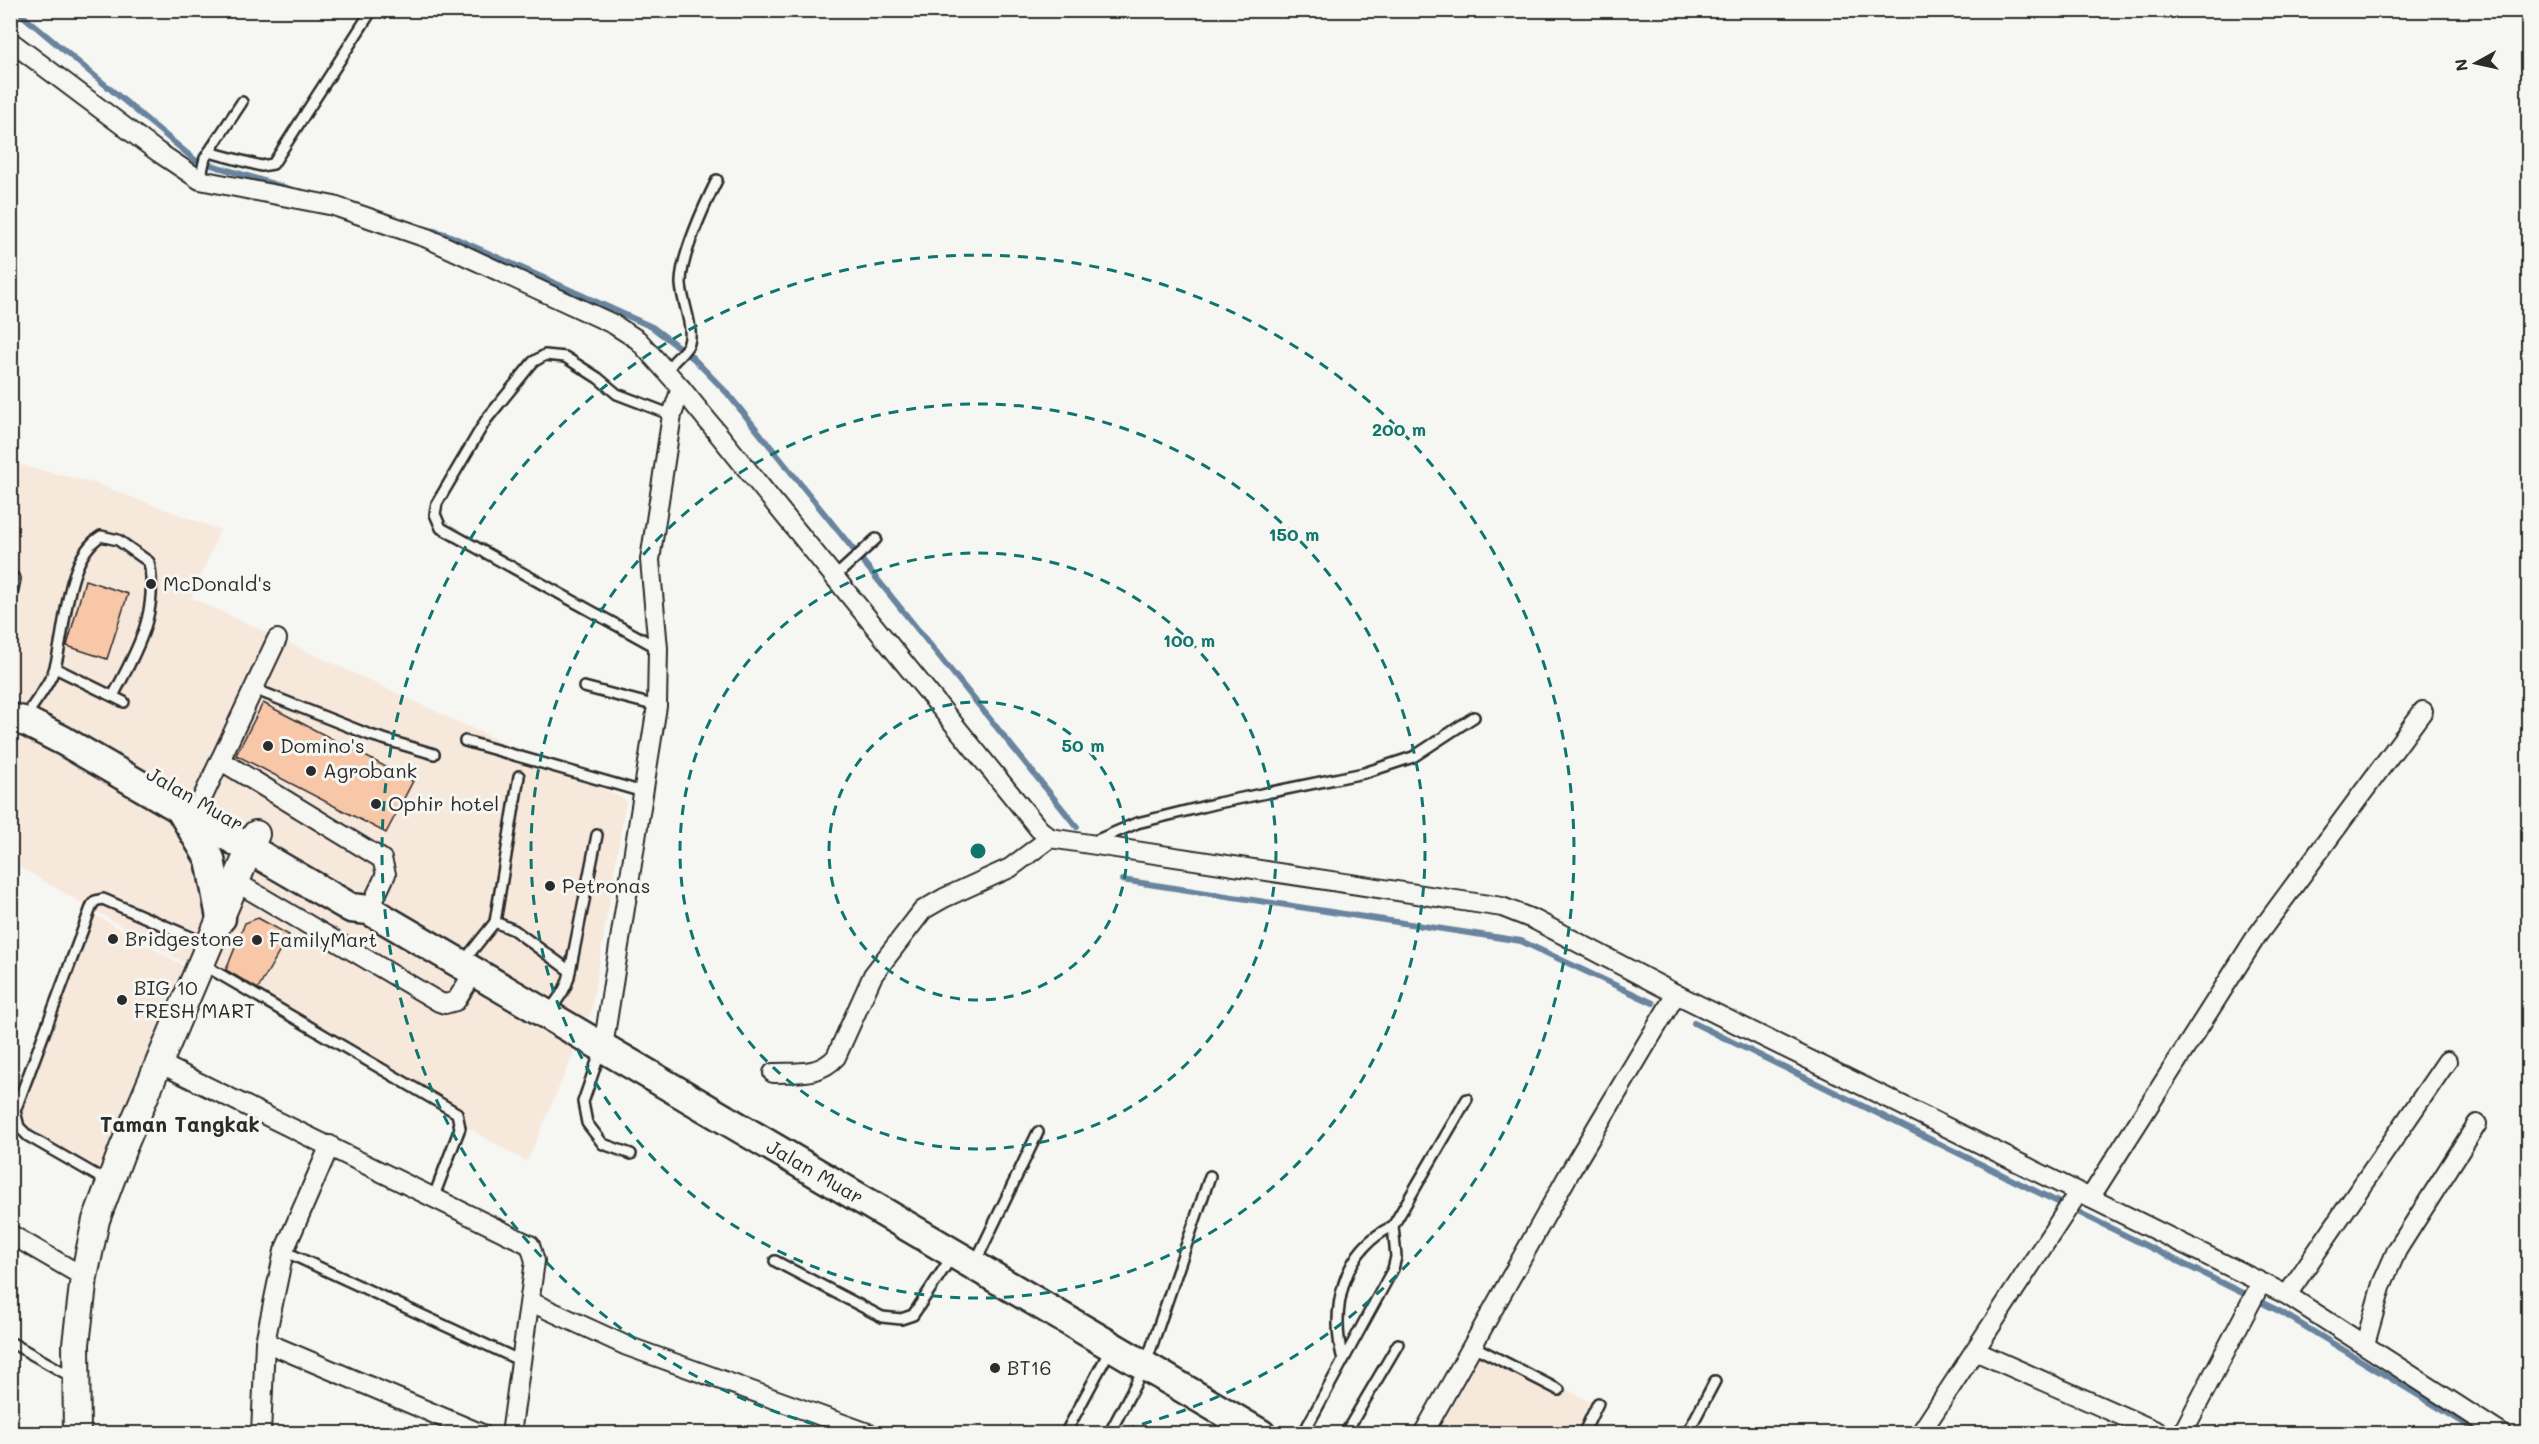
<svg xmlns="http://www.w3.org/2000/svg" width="2539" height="1444" viewBox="0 0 2539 1444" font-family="Mali,sans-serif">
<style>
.built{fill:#f7e8dc}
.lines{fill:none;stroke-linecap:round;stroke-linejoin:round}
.stream{stroke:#67849e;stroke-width:6}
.building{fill:#f8c7a8;stroke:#2b2b2b;stroke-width:1.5}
.service-casing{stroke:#2b2b2b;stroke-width:14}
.minor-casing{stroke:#2b2b2b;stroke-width:22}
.secondary-casing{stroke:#2b2b2b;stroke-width:30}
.primary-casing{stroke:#2b2b2b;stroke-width:33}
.service{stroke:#f6f6f2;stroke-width:9}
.minor{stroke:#f6f6f2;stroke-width:18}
.secondary{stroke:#f6f6f2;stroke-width:26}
.primary{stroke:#f6f6f2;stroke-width:28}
.ring{fill:none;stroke:#0f766e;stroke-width:3;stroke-dasharray:10 8}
.poi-dot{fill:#2b2b2b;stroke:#f6f6f2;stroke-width:2}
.labels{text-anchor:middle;stroke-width:6;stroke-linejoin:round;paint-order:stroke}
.poi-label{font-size:20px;fill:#2b2b2b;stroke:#f6f6f2;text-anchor:start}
.street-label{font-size:20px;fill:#2b2b2b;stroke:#f6f6f2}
.neighbourhood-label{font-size:21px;font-weight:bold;fill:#2b2b2b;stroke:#f6f6f2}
.centre{fill:#0f766e;stroke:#f6f6f2;stroke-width:3}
.ring-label{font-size:18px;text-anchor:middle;font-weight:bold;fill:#0f766e;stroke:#f6f6f2;stroke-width:6;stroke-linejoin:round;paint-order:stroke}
</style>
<rect width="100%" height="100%" fill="#f6f6f2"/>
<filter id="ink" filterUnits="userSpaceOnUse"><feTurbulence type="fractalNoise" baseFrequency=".0167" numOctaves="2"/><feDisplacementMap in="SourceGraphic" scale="12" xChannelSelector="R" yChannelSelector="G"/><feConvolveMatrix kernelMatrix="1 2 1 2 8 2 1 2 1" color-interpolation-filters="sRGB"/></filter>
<g filter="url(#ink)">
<g class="built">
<polygon points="11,463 94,483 220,530 192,598 626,800 591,1012 527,1162 11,862"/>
<polygon points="85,909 187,968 99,1181 24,1139 12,1129 11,1111"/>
<polygon points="1481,1343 1590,1402 1575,1433 1430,1434"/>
</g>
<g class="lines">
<g class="stream">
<polyline points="16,10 195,160 290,189"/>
<polyline points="423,228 448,235 652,327 693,358 728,394 1077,827"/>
<polyline points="1122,880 1521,941 1653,1003"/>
<polyline points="1694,1023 2281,1312 2482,1434"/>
</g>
</g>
<g class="building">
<polygon points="85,580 128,594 107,659 67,646"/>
<polygon points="263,703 413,781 386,833 236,755"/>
<polygon points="258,918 289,935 258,989 226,970 245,923"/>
</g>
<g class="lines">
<g class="service-casing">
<g id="service">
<polyline points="209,152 261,166 273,164 372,10"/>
<polyline points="200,180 205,158 242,102"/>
<path d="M667 372C671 360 685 354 689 343 694 326 682 302 681 284 680 258 705 204 717 180"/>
<polyline points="10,575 15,579 10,604"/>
<polyline points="837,579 839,573 876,539"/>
<polyline points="658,648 441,528 435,514 437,503 486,420 533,362 545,355 565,357 598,378 617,394 672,415"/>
<polyline points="55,668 124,702"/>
<polyline points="584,687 657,706"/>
<polyline points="254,689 370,735 434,754"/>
<path d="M32 707C40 695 51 681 55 667 66 630 65 558 101 536L118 540 149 562C159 614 136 652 113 696"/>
<polyline points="465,741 643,792"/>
<polyline points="1095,841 1137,823 1218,803 1364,773 1413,757 1474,717"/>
<polyline points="495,922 519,776"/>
<path d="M463 962 495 922 514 930 570 971C568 987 559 998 549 1011"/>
<polyline points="204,965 457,1113 460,1128 434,1196"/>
<polyline points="570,971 597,835"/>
<polyline points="601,1050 583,1102 587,1123 603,1144 631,1154"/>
<polyline points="108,1182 28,1136 19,1127 15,1111 92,905 95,901 103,899 209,945"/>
<polyline points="284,1251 521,1361"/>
<polyline points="775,1261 882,1317 901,1319 913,1315 953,1255"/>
<polyline points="975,1263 1038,1132"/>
<polyline points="10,1342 72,1377"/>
<polyline points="1471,1345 1559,1390"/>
<path d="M1343 1360C1330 1310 1342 1250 1393 1226"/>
<polyline points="1065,1434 1111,1348"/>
<polyline points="1109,1434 1145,1366 1210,1176"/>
<polyline points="1303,1434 1393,1269 1396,1257 1393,1226 1467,1099"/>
<polyline points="1345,1434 1398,1344"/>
<polyline points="1583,1434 1598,1403"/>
<polyline points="1687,1434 1715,1381"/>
</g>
</g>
<g class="minor-casing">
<g id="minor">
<polyline points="10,41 158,152 200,180 334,206 427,238 613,324 638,340 681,388 1039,829 1050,838 1502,907 1535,920 1676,994 2287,1295 2502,1434"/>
<polyline points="220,760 382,859 386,874 369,910"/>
<polyline points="200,803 277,639"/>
<polyline points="236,882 439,1002 445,1004 456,1001 474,972"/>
<polyline points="603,1047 657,706 658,648 650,560 672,415 681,388"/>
<polyline points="161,1064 530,1245 535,1261 511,1434"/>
<path d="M773 1073C797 1072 819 1076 836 1057L873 975 923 910 944 898 1010 868 1050 838"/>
<polyline points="2090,1198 2256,937 2423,711"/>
<polyline points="10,1234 84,1277"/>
<polyline points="2287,1295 2447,1061"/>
<polyline points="531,1302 627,1346 871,1434"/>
<polyline points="265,1342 482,1434"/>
<polyline points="2365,1344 2382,1284 2397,1250 2477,1124"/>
<polyline points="1975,1351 2163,1434"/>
<polyline points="261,1434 265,1342 284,1251 330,1145"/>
<polyline points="1423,1434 1570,1172 1676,994"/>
<polyline points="1920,1434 2078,1193"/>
<polyline points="2182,1434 2261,1283"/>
</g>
</g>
<g class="secondary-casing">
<polyline id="secondary" points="77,1434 76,1344 84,1277 96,1220 123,1148 256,834"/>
</g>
<g class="primary-casing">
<g id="primary">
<polyline points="10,718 27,722 64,741 351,908 369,910 1261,1434"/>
<polyline points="182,812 210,859 221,918"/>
</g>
</g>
<use href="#service" class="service"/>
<use href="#minor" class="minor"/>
<use href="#secondary" class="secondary"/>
<use href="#primary" class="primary"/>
</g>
</g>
<g class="ring">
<circle cx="978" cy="851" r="149"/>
<circle cx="978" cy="851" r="298"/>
<circle cx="978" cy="851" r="447"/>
<path d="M849 1433A596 596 0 1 1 1107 1433"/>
</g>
<g class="poi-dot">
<circle cx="151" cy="584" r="6"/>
<circle cx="268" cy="746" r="6"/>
<circle cx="311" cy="771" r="6"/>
<circle cx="376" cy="804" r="6"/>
<circle cx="550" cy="886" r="6"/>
<circle cx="113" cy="939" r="6"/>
<circle cx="257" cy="940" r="6"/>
<circle cx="122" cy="1000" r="6"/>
<circle cx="995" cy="1368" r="6"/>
</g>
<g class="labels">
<g class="poi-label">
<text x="163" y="591">McDonald's</text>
<text x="280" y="753">Domino's</text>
<text x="323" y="778">Agrobank</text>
<text x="388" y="811">Ophir hotel</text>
<text x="562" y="893">Petronas</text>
<text x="125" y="946">Bridgestone</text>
<text x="269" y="947">FamilyMart</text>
<text x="134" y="995">BIG 10<tspan x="134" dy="23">FRESH MART</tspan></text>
<text x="1007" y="1375">BT16</text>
</g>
<g class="street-label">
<text transform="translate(195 799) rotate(30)" y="7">Jalan Muar</text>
<text transform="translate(815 1172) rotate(30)" y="7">Jalan Muar</text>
</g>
<g class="neighbourhood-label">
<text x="180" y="1132">Taman Tangkak</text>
</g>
</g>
<circle cx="978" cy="851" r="9" class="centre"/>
<g class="ring-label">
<text x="1399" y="436">200 m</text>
<text x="1294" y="541">150 m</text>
<text x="1189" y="647">100 m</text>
<text x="1083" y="752">50 m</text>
</g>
<rect width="2539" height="1444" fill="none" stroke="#f6f6f2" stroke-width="36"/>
<rect x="18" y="18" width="2503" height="1408" fill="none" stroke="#2b2b2b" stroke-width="2" filter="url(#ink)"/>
<g transform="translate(2476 63) rotate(262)" stroke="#f6f6f2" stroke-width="4.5" paint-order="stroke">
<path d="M0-4.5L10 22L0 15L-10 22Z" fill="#2b2b2b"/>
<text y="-9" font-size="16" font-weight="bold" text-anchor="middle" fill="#2b2b2b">N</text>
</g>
</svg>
